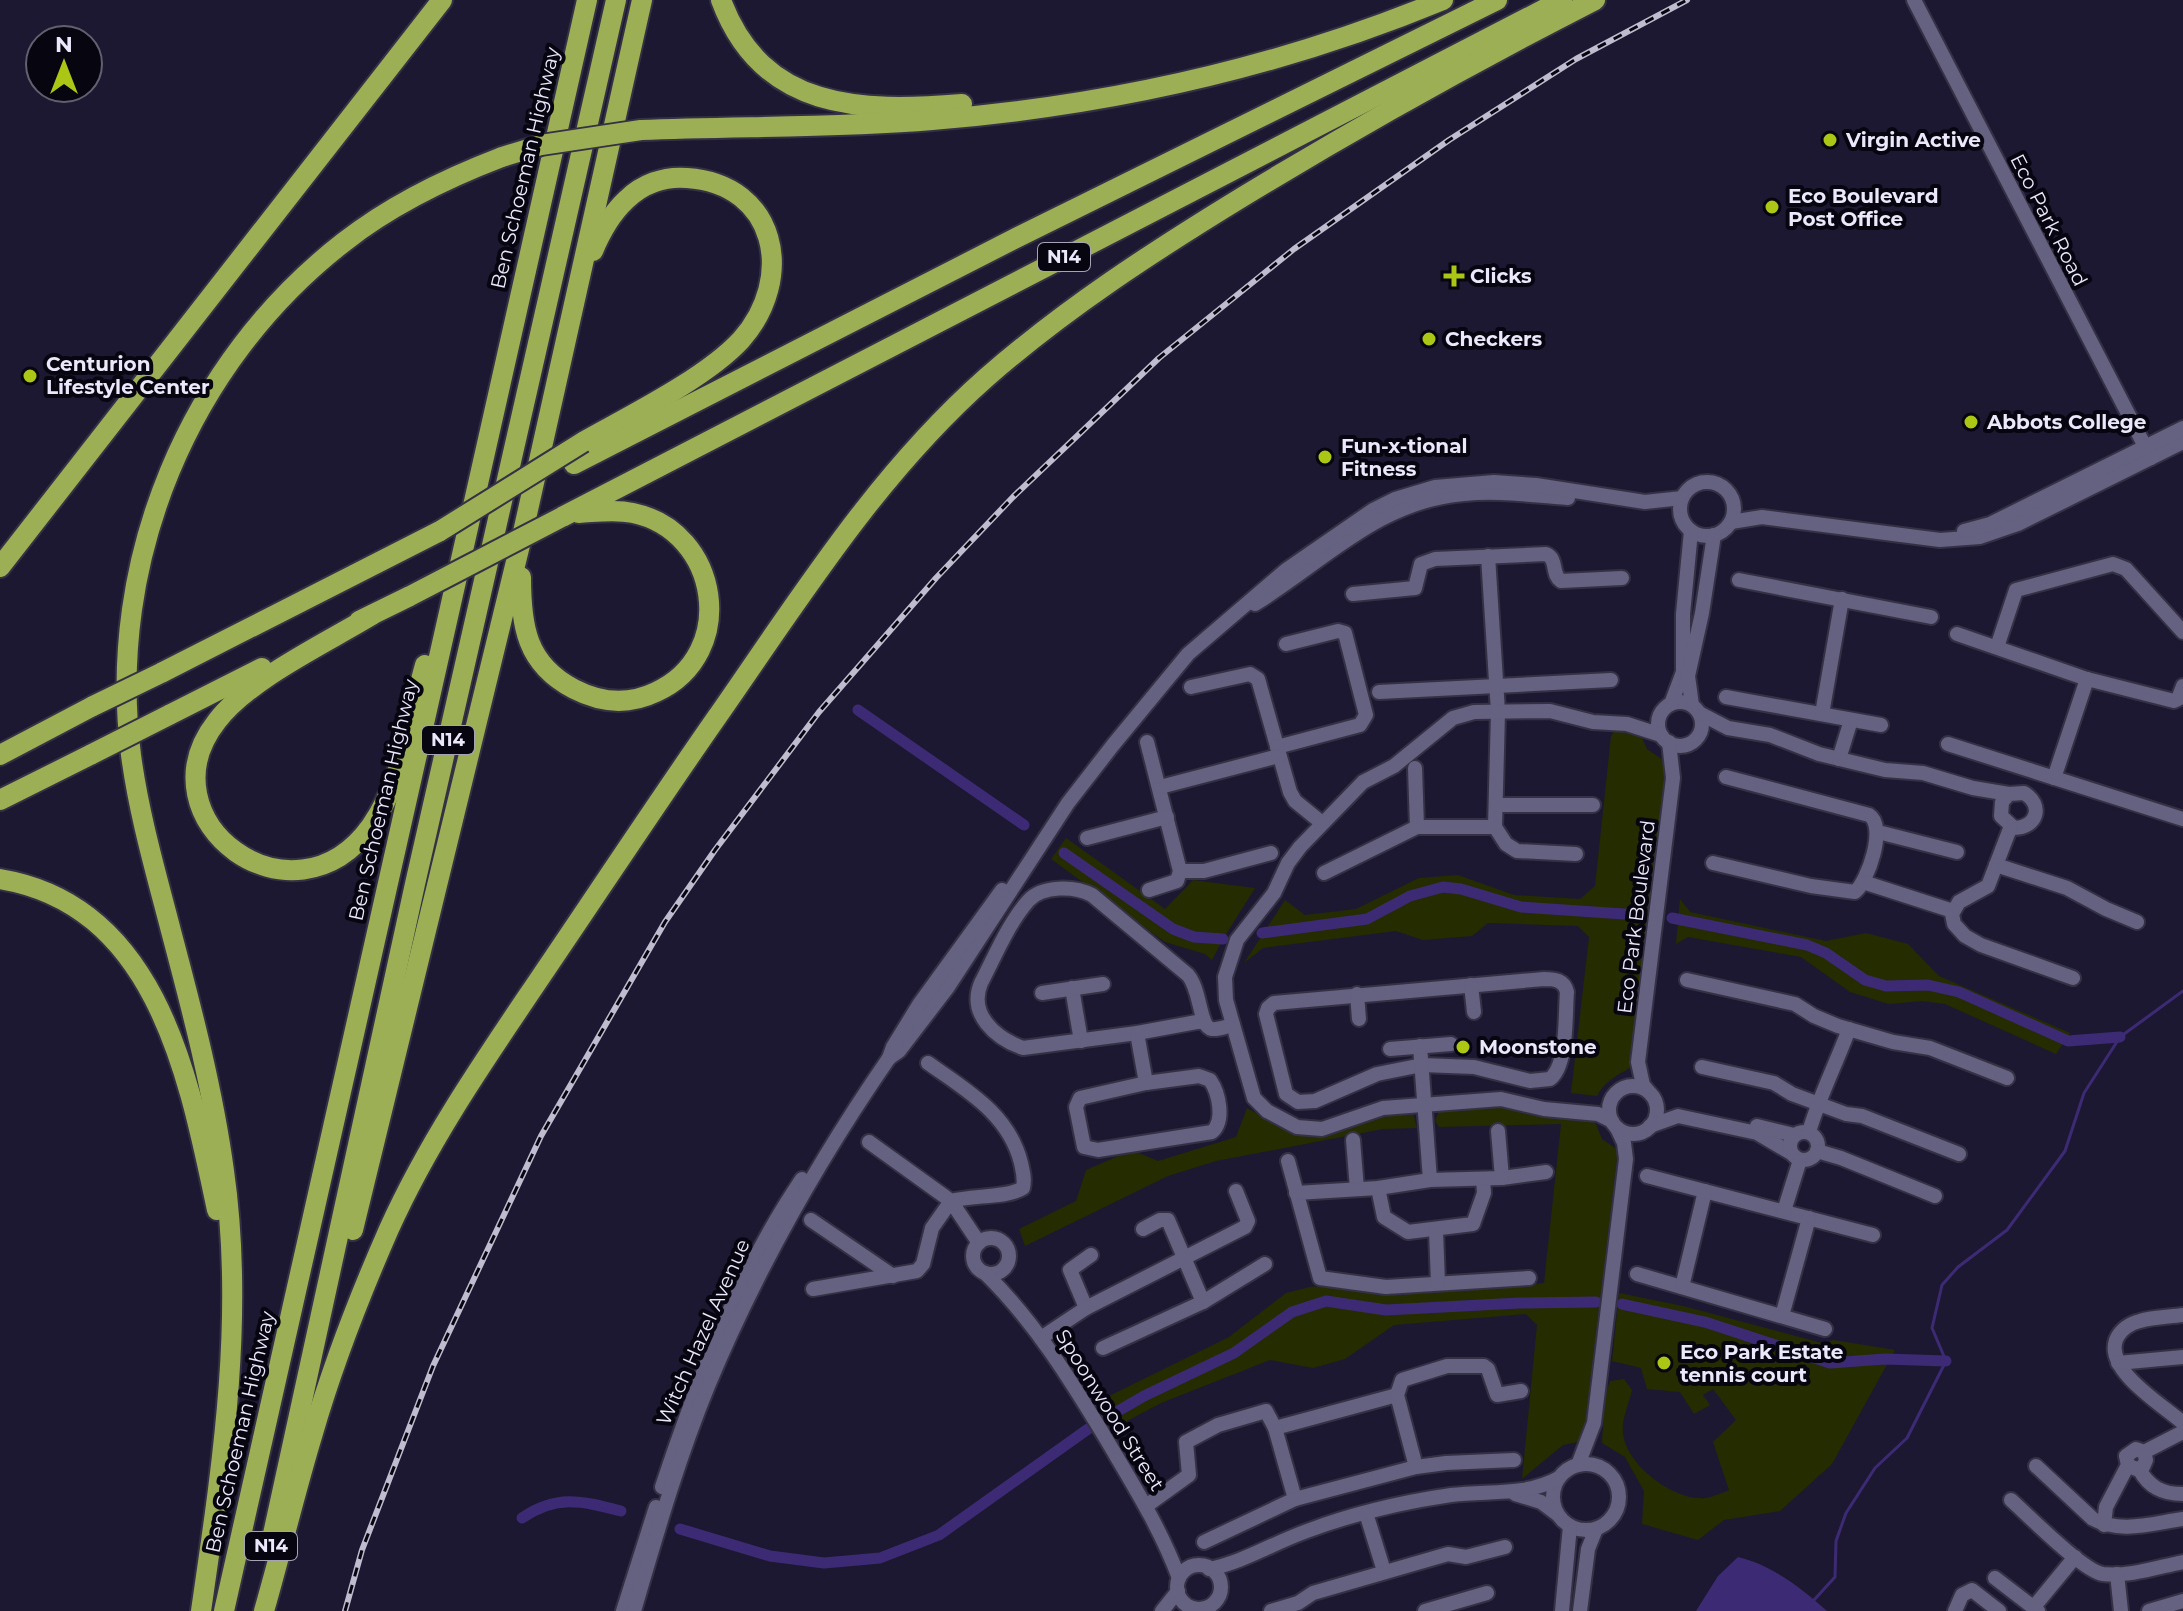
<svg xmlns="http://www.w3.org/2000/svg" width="2183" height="1611" viewBox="0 0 2183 1611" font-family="Montserrat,sans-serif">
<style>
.green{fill:#252c00}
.water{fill:#3d2a74}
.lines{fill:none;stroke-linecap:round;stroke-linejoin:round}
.stream{stroke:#3d2a74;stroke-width:3}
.canal{stroke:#3d2a74;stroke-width:11}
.minor-casing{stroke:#353145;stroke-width:18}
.highway-casing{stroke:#353145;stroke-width:24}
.minor{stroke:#656180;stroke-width:14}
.highway{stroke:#9caf54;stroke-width:20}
.rail-casing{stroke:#bfbccf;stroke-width:6}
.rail{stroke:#070510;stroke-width:3;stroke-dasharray:9;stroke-linecap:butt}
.highway-bridge-casing{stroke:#353145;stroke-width:24;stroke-linecap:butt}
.highway-bridge{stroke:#9caf54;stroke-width:20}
.poi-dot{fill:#abc615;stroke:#070510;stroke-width:3}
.labels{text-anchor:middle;stroke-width:8;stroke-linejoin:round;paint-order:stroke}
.shield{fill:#070510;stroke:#a6a4b4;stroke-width:2}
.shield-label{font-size:18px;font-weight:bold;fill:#eae8fa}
.poi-label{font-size:20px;font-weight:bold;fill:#eae8fa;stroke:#070510;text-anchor:start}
.street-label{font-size:20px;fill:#eae8fa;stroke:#070510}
</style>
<rect width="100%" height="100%" fill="#1d1831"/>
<g class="green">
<path d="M1615 730 1640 733 1647 749 1669 764 1630 1068C1617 1075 1604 1082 1597 1096L1571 1093 1589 937 1578 926 1488 923 1472 936 1423 940 1396 931 1263 948 1244 963 1285 900 1305 915 1356 909 1419 878 1458 875 1514 895 1580 899 1595 886 1611 736Z"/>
<polygon points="1066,838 1165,909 1193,880 1255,888 1223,939 1212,960 1205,954 1165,942 1051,859"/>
<polygon points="1680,899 1690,912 1826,941 1866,933 1908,944 1939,976 2070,1033 2056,1054 1945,1004 1922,1001 1889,1004 1850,992 1801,957 1688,937 1676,944"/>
<polygon points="1504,1106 1536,1116 1593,1117 1602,1139 1618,1150 1583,1441 1563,1445 1522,1479 1537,1325 1526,1314 1394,1325 1345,1359 1313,1368 1270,1360 1161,1403 1127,1421 1119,1436 1093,1391 1109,1396 1229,1337 1286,1293 1310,1287 1337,1284 1388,1294 1544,1283 1561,1124 1439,1127 1435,1121 1439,1111"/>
<polygon points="1247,1108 1296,1134 1318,1137 1376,1116 1413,1113 1417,1128 1383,1129 1216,1161 1168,1176 1025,1246 1019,1229 1076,1201 1086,1170 1132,1150 1158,1161 1236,1137"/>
<path d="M1619 1293 1683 1306 1822 1343 1834 1340 1895 1350 1832 1464 1780 1511 1724 1520 1698 1540 1642 1524 1644 1491 1625 1457 1602 1443 1605 1395 1610 1381 1624 1379 1632 1390C1629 1403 1621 1421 1623 1433 1626 1465 1674 1501 1705 1498 1713 1497 1722 1493 1729 1490L1713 1442 1736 1420 1713 1389 1703 1395 1710 1405 1694 1414 1680 1392 1647 1389 1641 1368 1612 1361Z"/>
</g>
<path class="water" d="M1738 1557C1772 1565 1801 1588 1827 1611H1696L1718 1576Z"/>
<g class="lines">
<polyline class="stream" points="1814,1600 1835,1577 1836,1541 1846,1513 1875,1468 1907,1438 1946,1361 1932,1328 1942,1285 1958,1267 2007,1230 2065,1151 2084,1093 2120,1037 2183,991"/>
<g class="canal">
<polyline points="858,710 1024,825"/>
<polyline points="1064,853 1173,929 1194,937 1223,939"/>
<polyline points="1672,918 1807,945 1826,953 1865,980 1886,986 1928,985 1959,992 2068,1041 2120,1037"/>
<polyline points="1262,933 1367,919 1410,896 1443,887 1461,889 1521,907 1639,915"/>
<polyline points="1622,1304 1705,1322 1830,1363 1885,1359 1946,1361"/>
<polyline points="1113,1414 1144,1396 1234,1353 1292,1312 1326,1301 1386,1310 1519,1303 1596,1302"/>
<path d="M522 1518C557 1494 582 1501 621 1511"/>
<polyline points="680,1529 770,1556 824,1563 880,1558 939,1535 1088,1429"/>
</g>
<g class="minor-casing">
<g id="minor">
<polyline points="1914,0 2151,458"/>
<circle cx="1707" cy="509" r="27"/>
<polyline points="1731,522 1762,517 1940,540 1980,537 2018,524 2183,442"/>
<polyline points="1964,531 1990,524 2183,428"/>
<polyline points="1488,556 1498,712 1495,827 1506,844 1517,851 1576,854"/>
<polyline points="1739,580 1931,617"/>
<path d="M1353 594 1415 588 1421 564 1435 559 1546 554C1558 559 1551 574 1561 581L1622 578"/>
<path d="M1255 604C1325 561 1378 501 1464 494 1498 490 1533 496 1568 498"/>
<polyline points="1957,634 2087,679 2174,701 2178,699 2183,686"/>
<polyline points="1997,647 2016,590 2113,564 2126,569 2183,632"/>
<polyline points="1191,687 1250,674 1258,679 1290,792 1295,801 1322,823"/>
<polyline points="1379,692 1611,680"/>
<polyline points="1726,697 1881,725"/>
<circle cx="1680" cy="724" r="22"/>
<polyline points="1671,704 1683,672 1683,614 1691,531"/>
<polyline points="1692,705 1688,676 1702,613 1714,535"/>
<path d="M1699 713 1728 728 1770 735 1819 754 1885 770 1923 773 1973 788 2009 794 2024 793C2044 805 2037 828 2014 828L2001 816 2002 802 2009 794"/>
<polyline points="1822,714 1842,599"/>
<polyline points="1147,742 1180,871 1177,881 1149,890"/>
<polyline points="1948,744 2183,819"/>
<polyline points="1277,747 1360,725 1366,715 1345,633 1338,631 1286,644"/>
<polyline points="1839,759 1851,720"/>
<polyline points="1415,768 1417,827"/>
<polyline points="2054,778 2087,679"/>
<polyline points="1160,787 1279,756"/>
<polyline points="1497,805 1593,805"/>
<polyline points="2011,826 1988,886 1959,902 1952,914 1954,924 1965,936 1981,945 2073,978"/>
<polyline points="1878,832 1957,852"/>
<polyline points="1087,838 1167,817"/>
<path d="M1713 863 1811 886 1855 892C1868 881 1887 826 1869 815L1726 777"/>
<polyline points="1996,865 2067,888 2106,909 2137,922"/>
<polyline points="1180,871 1204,871 1271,853"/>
<polyline points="1324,873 1417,827 1495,827"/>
<polyline points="1863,882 1953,911"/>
<path d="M1544 979C1555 979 1564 980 1567 992 1565 1014 1568 1065 1550 1079L1530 1081 1474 1067 1422 1065 1377 1074 1315 1101 1298 1102 1286 1094 1266 1014 1268 1008 1274 1003Z"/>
<polyline points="1687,980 1795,1004 1814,1016 1838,1026 1893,1042 1930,1048 2007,1078"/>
<polyline points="1471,985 1474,1012"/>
<polyline points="1072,988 1081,1041"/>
<polyline points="1042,993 1103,984"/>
<polyline points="1357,994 1359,1019"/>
<path d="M1202 1021 1137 1033 1023 1048C995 1038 968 1014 981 983 995 956 1008 924 1028 901 1042 885 1075 886 1092 895L1188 975C1201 990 1199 1027 1212 1029 1218 1030 1227 1026 1233 1025"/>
<polyline points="1137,1033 1146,1083"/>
<polyline points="1420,1046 1430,1180"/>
<polyline points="1390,1049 1451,1044"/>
<polyline points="889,1058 899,1051 948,987 1068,803 1113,745 1188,654 1286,570 1373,510 1395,499 1435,487 1494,482 1536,485 1645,502 1682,498"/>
<polyline points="1702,1067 1774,1083 1792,1094 1846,1114 1862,1116 1959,1154"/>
<path d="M1199 1076 1210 1080C1219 1093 1225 1121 1212 1132L1098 1150 1084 1147 1076 1107 1080 1098 1146 1083Z"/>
<circle cx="1633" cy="1110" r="24"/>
<polyline points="1648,1091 1643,1085 1638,1062 1673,778 1669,742"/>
<polyline points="1612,1121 1598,1114 1544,1109 1501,1099 1383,1108 1322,1129 1297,1127 1267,1111 1254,1098 1226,1000 1225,977 1237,940 1274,893 1288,863 1300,847 1363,782 1394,766 1453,718 1474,712 1550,711 1593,722 1627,724 1661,735"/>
<polyline points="1650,1126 1678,1116 1757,1133 1791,1153"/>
<polyline points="1757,1126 1794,1135"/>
<circle cx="1804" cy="1146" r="14"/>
<path d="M1809 1132C1819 1097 1836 1064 1849 1029"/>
<polyline points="1353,1140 1357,1189"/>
<path d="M869 1142 951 1201C971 1195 1008 1198 1023 1188 1025 1179 1023 1172 1021 1163 1009 1114 966 1090 928 1063"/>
<polyline points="1817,1151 1841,1158 1935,1196"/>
<polyline points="1288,1161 1320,1278 1386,1287 1529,1278"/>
<polyline points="1647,1176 1873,1235"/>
<polyline points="1502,1178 1546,1172"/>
<polyline points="1378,1188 1384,1217 1408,1232 1473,1224 1484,1193 1483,1179"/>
<polyline points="1296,1193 1378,1188 1430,1180 1502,1178 1498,1131"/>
<polyline points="1784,1211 1800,1160"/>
<polyline points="811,1220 893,1276"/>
<polyline points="1436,1231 1438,1283"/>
<circle cx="991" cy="1256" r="18"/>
<path d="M985 1273C1034 1321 1070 1379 1105 1437 1132 1483 1160 1527 1179 1578"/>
<polyline points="1637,1274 1825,1329"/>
<polyline points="1682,1287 1705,1191"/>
<polyline points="813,1289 917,1271 923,1264 932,1228 951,1201 979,1243"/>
<polyline points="1203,1302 1265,1264"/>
<polyline points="1086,1308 1070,1270 1091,1255"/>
<path d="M2183 1315C2169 1317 2153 1317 2140 1321 2130 1323 2120 1330 2116 1340 2105 1371 2163 1405 2183 1423"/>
<polyline points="1782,1316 1809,1218"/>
<polyline points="1041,1338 1086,1308 1245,1227 1248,1221 1236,1191"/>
<polyline points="1103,1348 1203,1302 1168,1220 1160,1220 1143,1229"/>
<polyline points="2118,1363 2183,1357"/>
<polyline points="1275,1428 1397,1395"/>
<polyline points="2144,1452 2183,1432"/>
<circle cx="1586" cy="1497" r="33"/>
<polyline points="1578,1465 1594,1423 1626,1159 1624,1143 1617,1128"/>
<path d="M2036 1466 2093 1519C2120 1534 2153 1523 2183 1519"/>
<polyline points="1416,1467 1397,1395 1402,1380 1447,1366 1484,1366 1488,1369 1497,1395 1521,1391"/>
<path d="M2139 1469C2149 1487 2162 1494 2183 1494"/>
<path d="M662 1487C697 1381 739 1272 802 1179"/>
<polyline points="1515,1494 1541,1502 1557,1514"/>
<path d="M2011 1500C2029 1516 2083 1571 2103 1574 2128 1577 2158 1567 2183 1562"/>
<polyline points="1146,1506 1189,1475 1186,1442 1218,1425 1266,1411 1275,1428 1295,1499"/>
<polyline points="1366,1513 1384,1571"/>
<polyline points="2104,1525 2106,1507 2128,1465 2126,1456 2136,1449 2144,1452 2146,1460 2143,1467 2136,1469 2128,1465"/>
<polyline points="1204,1542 1295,1499 1416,1467 1446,1463 1514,1460"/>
<circle cx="1199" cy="1587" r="22"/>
<path d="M1209 1569C1244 1562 1273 1543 1307 1531 1352 1514 1403 1502 1451 1495 1489 1490 1524 1497 1559 1478"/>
<polyline points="2117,1574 2121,1611"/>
<polyline points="1995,1578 2038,1611"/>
<polyline points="2033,1608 2075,1557"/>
<polyline points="623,1611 656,1507"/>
<path d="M634 1611C656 1536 678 1459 708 1386 756 1271 818 1161 889 1058L893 1047 920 1003 1002 890"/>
<polyline points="1162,1611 1178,1591"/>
<polyline points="1271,1611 1298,1603 1313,1593 1448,1554 1466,1557 1505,1547"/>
<polyline points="1425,1611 1487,1593"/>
<polyline points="1562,1611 1570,1526"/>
<polyline points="1580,1611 1588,1549 1596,1529"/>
<polyline points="1955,1611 1962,1595 1972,1590 1999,1611"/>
<polyline points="2149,1611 2183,1601"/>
</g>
</g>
<g class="highway-casing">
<g id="highway">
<path d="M721 0C762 111 861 112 962 104"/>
<path d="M641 130C738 126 835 128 932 120 1107 106 1281 67 1443 0"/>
<path d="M583 442C629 416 706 378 741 340 796 278 777 184 687 178 664 176 642 184 626 200 611 214 601 232 593 251"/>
<polyline points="574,464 1018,237 1497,0"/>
<polyline points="562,517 1562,0"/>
<polyline points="0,567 442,0"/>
<path d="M521 577C521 626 526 664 574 689 601 703 629 705 656 692 739 654 720 531 633 513 615 509 597 512 579 513"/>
<path d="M372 615C326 643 249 679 217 721 139 820 293 935 371 826 403 781 410 717 425 665"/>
<polyline points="359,621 410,596"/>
<polyline points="161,673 440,531"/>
<polyline points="169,715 262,668"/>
<polyline points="0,755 93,706"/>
<polyline points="0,800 92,754"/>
<path d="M0 879C158 905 189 1079 217 1210"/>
<polyline points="353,1230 521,541 642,0"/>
<polyline points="273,1534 415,884 616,0"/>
<path d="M201 1611C222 1466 245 1318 224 1171 213 1090 192 1010 171 931 156 873 139 815 131 755 106 561 189 362 344 242 391 205 447 178 502 157"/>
<polyline points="224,1611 587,0"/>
<path d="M264 1611C281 1552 295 1492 313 1433 333 1364 360 1295 389 1229 429 1140 486 1058 540 978 599 891 657 803 717 717 800 598 877 474 987 377 1066 308 1154 251 1244 196 1359 126 1476 61 1595 0"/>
</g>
</g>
<use href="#minor" class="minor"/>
<use href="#highway" class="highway"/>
<g class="rail-casing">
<polyline id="rail" points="345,1611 362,1550 433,1366 541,1136 665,922 715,850 819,712 936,578 1013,497 1159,358 1294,249 1449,140 1576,59 1687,0"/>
</g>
<use href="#rail" class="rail"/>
<g class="highway-bridge-casing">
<g id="highway-bridge">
<polyline points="502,157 541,145 641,130"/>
<polyline points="440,531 583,442"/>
<polyline points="410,596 562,517"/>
<polyline points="93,706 161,673"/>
<polyline points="92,754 169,715"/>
</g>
</g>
<use href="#highway-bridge" class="highway-bridge"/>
</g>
<g class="poi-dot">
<circle cx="1830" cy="140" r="8"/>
<circle cx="1772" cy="207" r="8"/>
<path d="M1450 264h8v8h8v8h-8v8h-8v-8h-8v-8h8z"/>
<circle cx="1429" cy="339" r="8"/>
<circle cx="30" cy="376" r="8"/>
<circle cx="1971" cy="422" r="8"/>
<circle cx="1325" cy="457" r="8"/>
<circle cx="1463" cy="1047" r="8"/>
<circle cx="1664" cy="1363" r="8"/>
</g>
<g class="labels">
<g class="shield">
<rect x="1038" y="243" width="52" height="28" rx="6"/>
<rect x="422" y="726" width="52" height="28" rx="6"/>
<rect x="245" y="1532" width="52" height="28" rx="6"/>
</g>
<g class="shield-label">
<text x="1064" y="263">N14</text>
<text x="448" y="746">N14</text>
<text x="271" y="1552">N14</text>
</g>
<g class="poi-label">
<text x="1846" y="147">Virgin Active</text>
<text x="1788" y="203">Eco Boulevard<tspan x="1788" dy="23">Post Office</tspan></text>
<text x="1470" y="283">Clicks</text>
<text x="1445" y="346">Checkers</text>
<text x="46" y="371">Centurion<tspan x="46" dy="23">Lifestyle Center</tspan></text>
<text x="1987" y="429">Abbots College</text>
<text x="1341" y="453">Fun-x-tional<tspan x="1341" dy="23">Fitness</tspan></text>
<text x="1479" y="1054">Moonstone</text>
<text x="1680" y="1359">Eco Park Estate<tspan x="1680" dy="23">tennis court</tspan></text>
</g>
<g class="street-label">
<text transform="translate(525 168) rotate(-77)" y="7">Ben Schoeman Highway</text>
<text transform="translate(2049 220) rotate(63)" y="7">Eco Park Road</text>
<text transform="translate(383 800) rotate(-77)" y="7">Ben Schoeman Highway</text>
<text transform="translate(1636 917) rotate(-83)" y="7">Eco Park Boulevard</text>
<text transform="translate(703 1332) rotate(-66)" y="7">Witch Hazel Avenue</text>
<text transform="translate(1110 1410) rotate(58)" y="7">Spoonwood Street</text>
<text transform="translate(240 1432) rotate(-77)" y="7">Ben Schoeman Highway</text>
</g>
</g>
<g transform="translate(64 64)"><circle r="38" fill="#070510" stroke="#62606e" stroke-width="2"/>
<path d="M0-6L14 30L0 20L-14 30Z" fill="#abc615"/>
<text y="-12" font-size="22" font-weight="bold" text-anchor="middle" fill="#eae8fa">N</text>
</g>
</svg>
